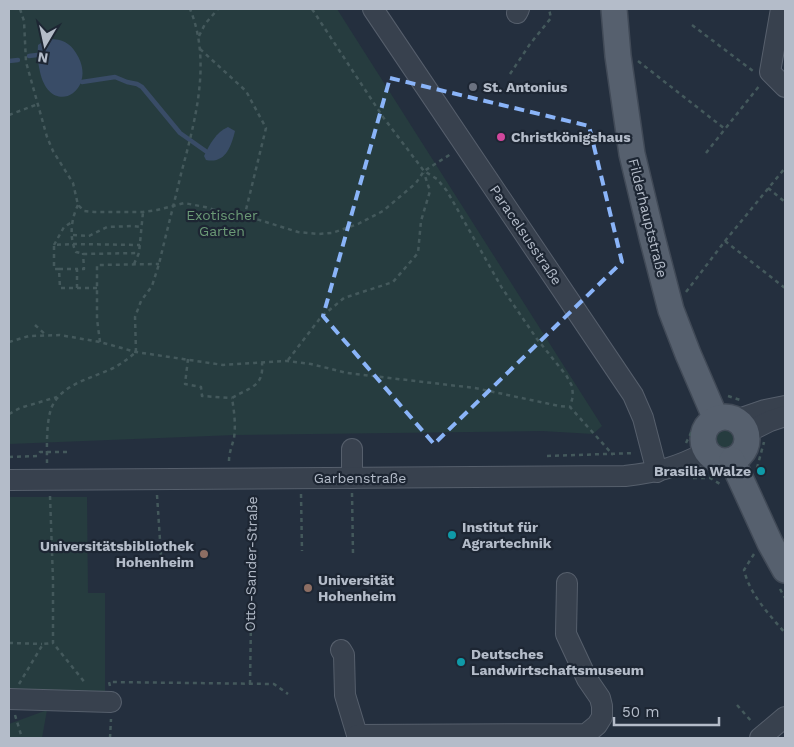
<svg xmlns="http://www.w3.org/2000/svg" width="794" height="747" viewBox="0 0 794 747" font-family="'Work Sans',sans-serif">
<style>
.green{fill:#263c3f}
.water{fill:#394c67}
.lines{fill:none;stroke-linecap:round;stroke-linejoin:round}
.stream{stroke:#394c67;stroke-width:4.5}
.minor-casing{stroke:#565f6c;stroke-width:22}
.major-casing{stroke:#414a57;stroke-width:28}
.path{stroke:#44595c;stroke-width:2.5;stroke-dasharray:4 4;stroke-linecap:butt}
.minor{stroke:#38414e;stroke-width:20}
.major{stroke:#56606e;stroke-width:25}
.marked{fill:none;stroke:#8ab4f8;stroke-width:4;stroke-dasharray:10 6;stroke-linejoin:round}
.worship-dot{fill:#6b7280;stroke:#1d2633;stroke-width:2}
.hotel-dot{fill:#d1479c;stroke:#1d2633;stroke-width:2}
.culture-dot{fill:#0f9aa8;stroke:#1d2633;stroke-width:2}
.education-dot{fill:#8d6e63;stroke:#1d2633;stroke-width:2}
.labels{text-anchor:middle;stroke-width:4.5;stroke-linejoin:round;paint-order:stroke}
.poi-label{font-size:14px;font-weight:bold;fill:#b4bcc9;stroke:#1d2633;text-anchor:start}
.park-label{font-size:14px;fill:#6b9a76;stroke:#1d2633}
.street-label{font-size:14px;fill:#b4bcc9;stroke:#1d2633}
</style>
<rect width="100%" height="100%" fill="#242f3e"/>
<g class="green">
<polygon points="9,9 337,9 602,426 593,434 542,431 235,435 9,444"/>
<circle cx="724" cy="439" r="13"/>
<polygon points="9,497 87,497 88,593 105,593 105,696 9,698"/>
<polygon points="47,710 42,738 9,738 9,724"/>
</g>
<g class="water">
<path d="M50 39C62 39 70 43 76 53 100 90 51 120 40 72 38 63 37 55 38 45L44 41Z"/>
<path d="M228 127 235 131C231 147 225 164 206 160L204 156C210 144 216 132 228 127Z"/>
</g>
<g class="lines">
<g class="stream">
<polyline points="29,56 37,55"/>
<polyline points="9,61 18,60"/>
<polyline points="82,82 115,77 127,82 137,84 142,87 180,133 207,152"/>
</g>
<g class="minor-casing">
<g id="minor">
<polyline points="373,9 633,395 643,418 657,472"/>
<polyline points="781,9 770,72 785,87"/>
<polyline points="517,13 519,9"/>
<polyline points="736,420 765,410 785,406"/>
<polyline points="746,433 770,421 785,416"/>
<polyline points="352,478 352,449"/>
<path d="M9 480 625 476C659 472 675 468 707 452"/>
<polyline points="341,650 344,655 345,695 358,738"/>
<polyline points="9,699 111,702"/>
<polyline points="357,735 586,734 597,725 602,717 602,706 600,698 587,679 566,634 567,583"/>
<polyline points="760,738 785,717"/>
</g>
</g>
<g class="major-casing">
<g id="major">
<polyline points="614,9 618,56 632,154 652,237 671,310 688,354 716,419"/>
<circle cx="725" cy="439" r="22"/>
<polyline points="732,460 770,543 785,570"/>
</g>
</g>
<g class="path">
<polyline points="20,9 24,21 26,62 47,137 53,151 73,183 78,205 84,211 94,212 143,212 157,210 184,203 205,207 228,214 256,219 298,232 318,234 332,233 358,224 383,211 416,183 424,171 451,154"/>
<polyline points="312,9 383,117 424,171 437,179 447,191 502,288 537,339 566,375 572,386 573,396 570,407"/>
<polyline points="692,25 753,71"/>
<polyline points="199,36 205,24 218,9"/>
<polyline points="200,49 246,91 266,128 244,218"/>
<polyline points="638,61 725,129 760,85"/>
<polyline points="510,74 530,44 551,18 549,9"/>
<polyline points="9,115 38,104"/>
<polyline points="706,153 725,129"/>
<polyline points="768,188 785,202"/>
<path d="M78 205C71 219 69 238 76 252L84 254 139 253"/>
<polyline points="73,235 89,236 107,227 133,226 142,227"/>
<polyline points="725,241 785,288"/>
<polyline points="54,245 64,227 72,222"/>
<polyline points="134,264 139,253 143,212"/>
<polyline points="59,269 77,269"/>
<polyline points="77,288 77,269 84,269 83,253"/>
<polyline points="97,288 60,288 59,269 54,269 54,245 72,244 140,245"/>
<polyline points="686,292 725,241 785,168"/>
<polyline points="35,325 46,335"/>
<polyline points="9,342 29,336 60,335 100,342 136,352 223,365 287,361 311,364 347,373 475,388 559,406 570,407 613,455"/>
<polyline points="100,342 97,319 97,265 159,264"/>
<path d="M136 352 135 317 141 301 152 286 159 264C166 234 174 204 181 174 195 121 212 62 190 9"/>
<polyline points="188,359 185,384 201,387 202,396 232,398"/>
<polyline points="288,360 321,317 344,298 393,282 418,253 421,221 430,191 424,173"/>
<polyline points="728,396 740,400"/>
<polyline points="9,414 20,408 57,397"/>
<polyline points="686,443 696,423"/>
<polyline points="547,456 635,453"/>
<polyline points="9,457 37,456 40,452 71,452"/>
<path d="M229 461C229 453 232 446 234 438 236 424 234 411 232 398 250 387 264 387 262 363"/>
<path d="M47 463C47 448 46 424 51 409 61 382 96 378 117 366 124 362 130 357 136 352"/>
<polyline points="757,468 764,442"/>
<polyline points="693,478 710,478 720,484"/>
<polyline points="352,493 353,554"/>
<polyline points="301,494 302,551"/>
<polyline points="157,495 161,555"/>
<polyline points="50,496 53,580 53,643 86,684"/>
<path d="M754 554 744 570C750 595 769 614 785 633"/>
<polyline points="780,589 785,598"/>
<polyline points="9,643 42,644"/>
<polyline points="19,684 43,644 53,643"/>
<polyline points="250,684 253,494"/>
<polyline points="110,686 109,682 274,684 288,694"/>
<polyline points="737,705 752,722"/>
<polyline points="15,715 22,738"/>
<polyline points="110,738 111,719"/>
</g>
<use href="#minor" class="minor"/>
<use href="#major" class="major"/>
</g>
<path class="marked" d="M390 78 589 126 622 262 434 444 323 316Z"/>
<circle class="worship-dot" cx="473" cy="87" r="5"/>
<circle class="hotel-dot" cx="501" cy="137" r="5"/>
<g class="culture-dot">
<circle cx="761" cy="471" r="5"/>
<circle cx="452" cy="535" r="5"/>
<circle cx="461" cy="662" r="5"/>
</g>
<g class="education-dot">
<circle cx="204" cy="554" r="5"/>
<circle cx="308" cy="588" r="5"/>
</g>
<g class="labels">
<g class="poi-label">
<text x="483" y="92">St. Antonius</text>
<text x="511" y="142">Christkönigshaus</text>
<text x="751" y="476" text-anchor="end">Brasilia Walze</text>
<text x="462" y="532">Institut für<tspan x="462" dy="16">Agrartechnik</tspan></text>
<text x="194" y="551" text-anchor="end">Universitätsbibliothek<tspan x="194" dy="16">Hohenheim</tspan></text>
<text x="318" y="585">Universität<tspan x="318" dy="16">Hohenheim</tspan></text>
<text x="471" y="659">Deutsches<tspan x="471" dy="16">Landwirtschaftsmuseum</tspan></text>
</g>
<g class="park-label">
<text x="222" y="220">Exotischer<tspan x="222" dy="16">Garten</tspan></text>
</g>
<g class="street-label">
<text transform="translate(648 218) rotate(76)" y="5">Filderhauptstraße</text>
<text transform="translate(526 235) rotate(56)" y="5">Paracelsusstraße</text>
<text x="360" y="483">Garbenstraße</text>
<text transform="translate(251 564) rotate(-89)" y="5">Otto-Sander-Straße</text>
</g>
</g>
<rect width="794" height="747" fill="none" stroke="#b4bcc9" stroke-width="20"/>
<g transform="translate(45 45) rotate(189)" stroke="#1d2633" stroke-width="4" paint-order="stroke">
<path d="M0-4L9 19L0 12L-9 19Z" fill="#b4bcc9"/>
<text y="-8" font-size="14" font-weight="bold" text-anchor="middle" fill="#b4bcc9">N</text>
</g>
<path d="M614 717v8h105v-8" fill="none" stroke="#b4bcc9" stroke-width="2.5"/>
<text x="622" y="717" font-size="15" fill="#b4bcc9" stroke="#1d2633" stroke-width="4" paint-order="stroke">50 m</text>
</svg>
